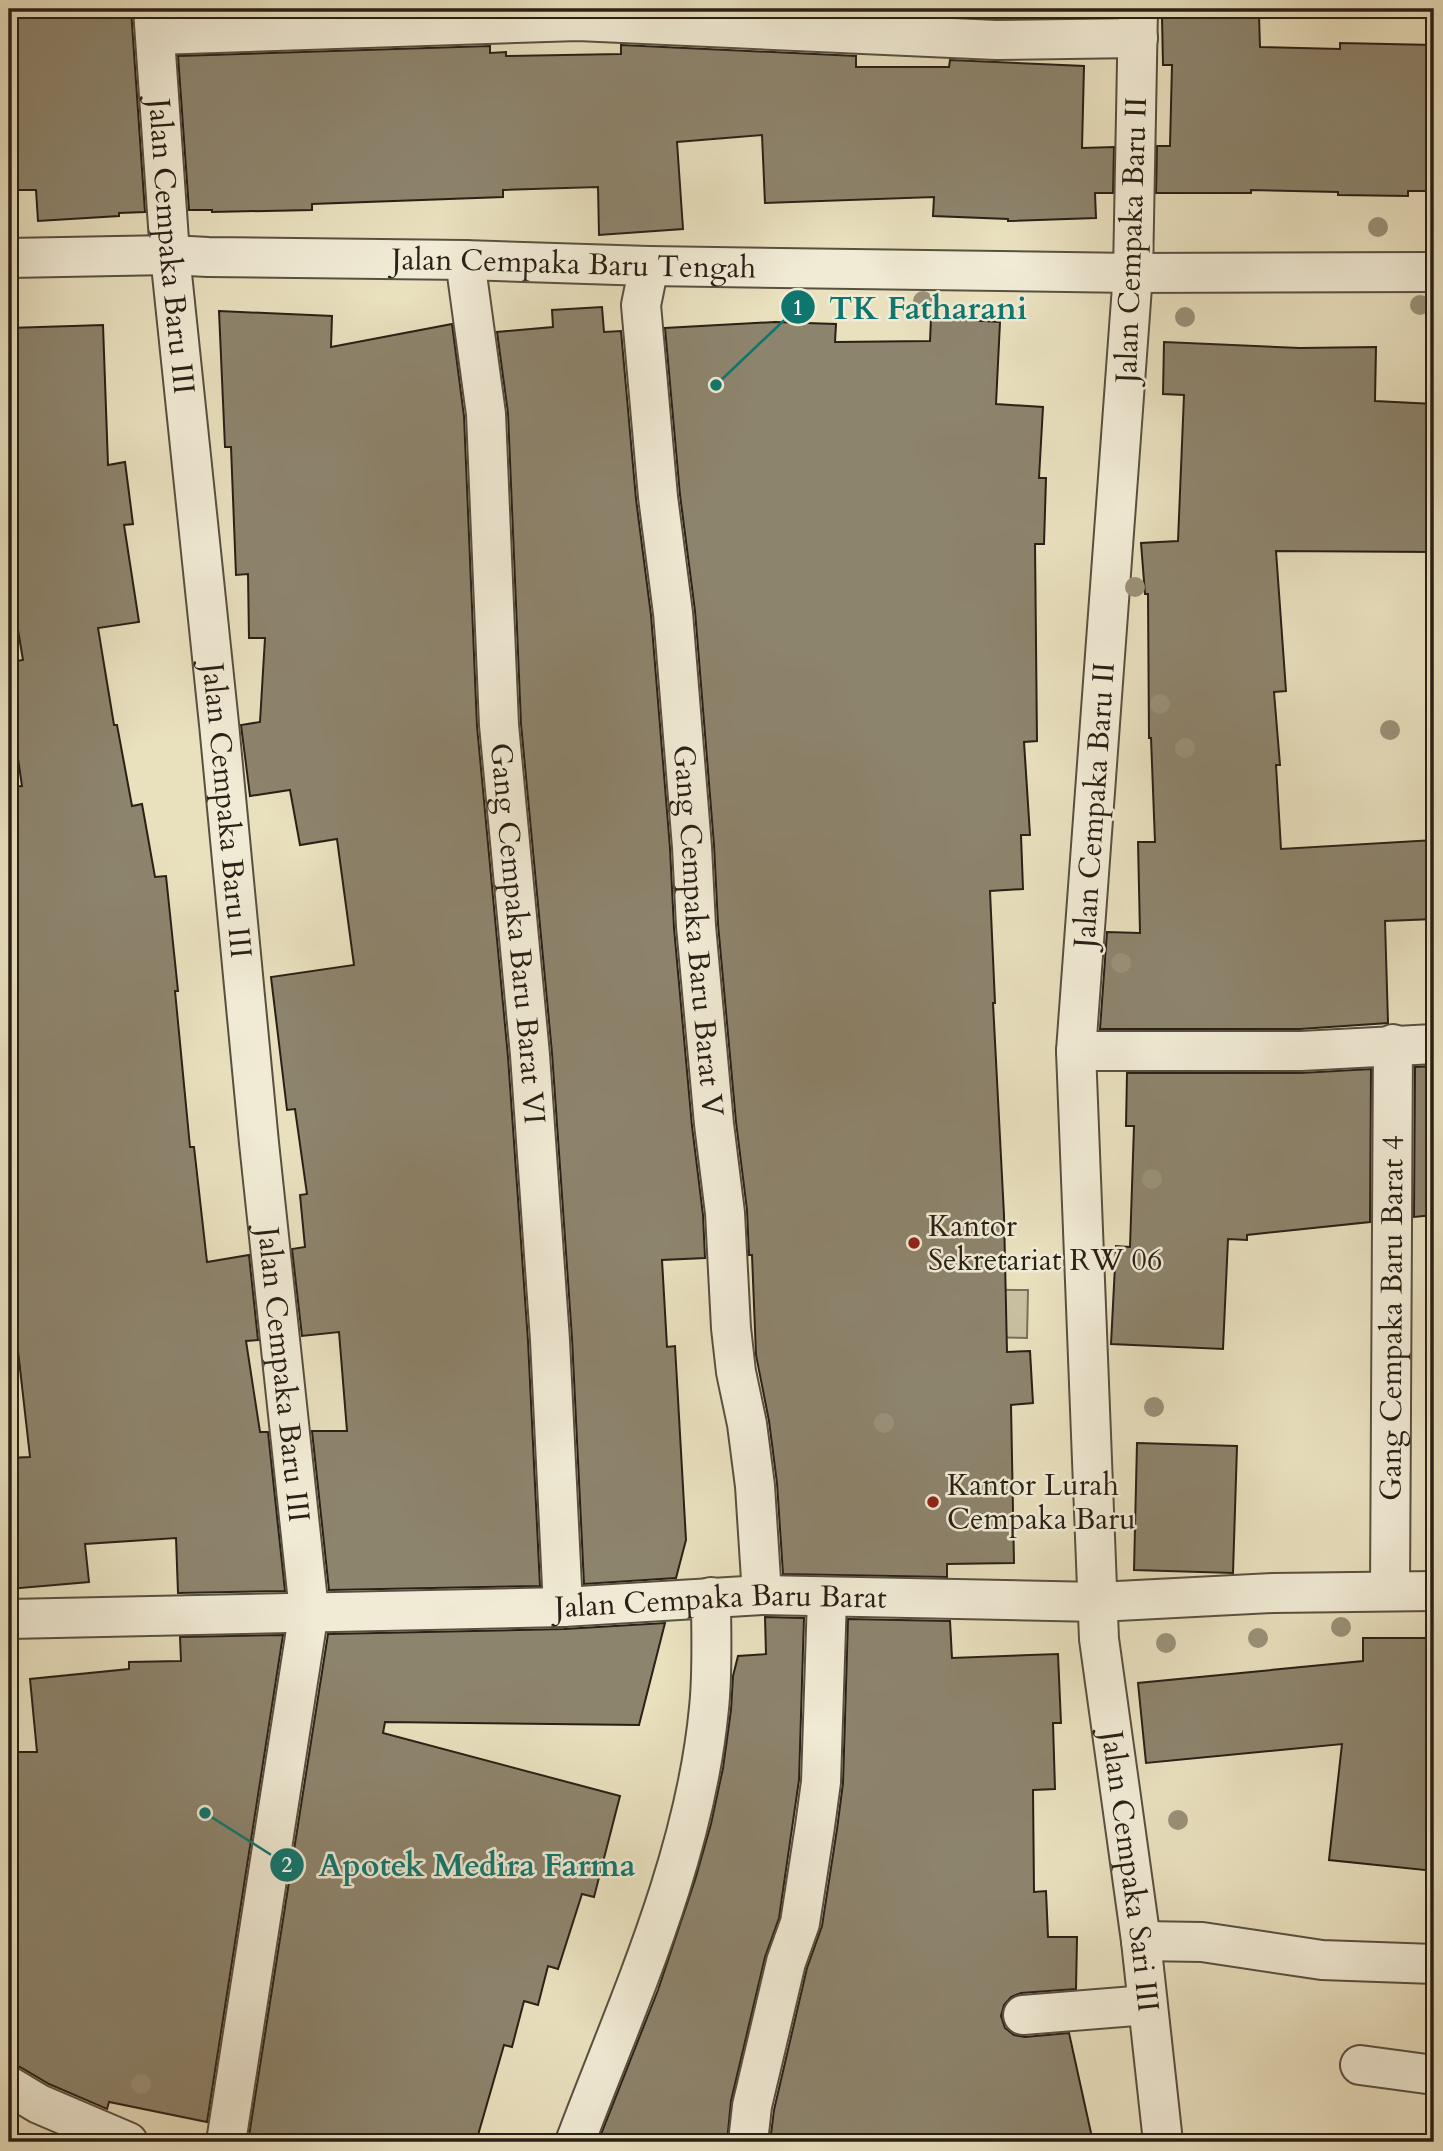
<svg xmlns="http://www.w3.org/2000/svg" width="1443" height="2151" viewBox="0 0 1443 2151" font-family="Cardo,serif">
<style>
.green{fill:#c8bfa1;stroke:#78705c;stroke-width:2}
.building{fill:#8d846d;stroke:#292016;stroke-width:2}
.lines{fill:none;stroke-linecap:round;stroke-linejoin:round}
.minor-casing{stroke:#595040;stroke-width:42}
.minor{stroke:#f1ebd5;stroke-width:38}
.tree{fill:#9a9179}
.poi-dot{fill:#8f2418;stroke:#f1ebd5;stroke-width:2.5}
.labels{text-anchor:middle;stroke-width:5;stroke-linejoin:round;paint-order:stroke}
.street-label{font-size:30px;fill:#292016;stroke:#f1ebd5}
.poi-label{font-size:30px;fill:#292016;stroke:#f1ebd5;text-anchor:start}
.leader{fill:none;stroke:#0f766e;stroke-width:2.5}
.callout-dot{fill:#0f766e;stroke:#f1ebd5;stroke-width:2.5}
.mark-label{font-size:21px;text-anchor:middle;font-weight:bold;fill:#fff}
.callout-label{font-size:32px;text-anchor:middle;font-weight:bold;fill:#0f766e;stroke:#f1ebd5;stroke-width:5;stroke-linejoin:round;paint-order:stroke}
</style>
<rect width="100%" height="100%" fill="#e9e0be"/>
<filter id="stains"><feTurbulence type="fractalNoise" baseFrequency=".00286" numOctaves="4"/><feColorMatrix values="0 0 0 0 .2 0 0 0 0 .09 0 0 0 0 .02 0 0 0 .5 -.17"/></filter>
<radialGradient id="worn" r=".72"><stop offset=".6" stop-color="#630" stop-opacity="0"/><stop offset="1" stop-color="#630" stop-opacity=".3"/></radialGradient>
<polygon class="green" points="929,1289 1028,1290 1027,1338 928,1336"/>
<g class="building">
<polygon points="9,9 131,9 145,212 119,213 119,216 38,221 36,190 9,190"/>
<polygon points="175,9 207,9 207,11 175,12"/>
<polygon points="790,9 854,9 854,12"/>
<polygon points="1259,15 1260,47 1340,49 1340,43 1434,45 1434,191 1408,191 1408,196 1338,195 1338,192 1251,190 1251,193 1156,193 1157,146 1170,146 1172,65 1163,65 1162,17"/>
<polygon points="621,45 856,56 856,67 949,67 950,60 1084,66 1082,148 1114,147 1113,193 1095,193 1096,218 1008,221 1008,219 933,216 934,197 765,203 762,135 677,142 683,229 599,235 598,187 503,190 503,197 312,204 312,210 212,212 212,210 189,210 178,56 490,46 490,53 506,52 506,56 621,54"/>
<polygon points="602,307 604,332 621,331 636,499 651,615 670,848 674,928 692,1126 703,1215 705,1258 662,1260 667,1347 675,1346 686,1540 676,1578 584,1584 572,1338 552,1053 521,724 508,413 497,332 553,327 552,310"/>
<polygon points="219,311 332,316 331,347 452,324 464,416 477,726 508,1057 528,1341 540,1586 329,1590 312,1431 347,1431 339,1332 302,1336 292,1249 305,1247 300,1195 307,1194 295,1109 287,1110 271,977 354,965 337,839 300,845 290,790 250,796 241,725 260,722 265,638 249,638 248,574 236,575 231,447 225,447"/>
<polygon points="931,318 1000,322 996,404 1043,407 1039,478 1046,478 1044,544 1035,544 1037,741 1024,742 1030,835 1021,835 1023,889 990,891 995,1003 993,1003 1004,1215 1007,1352 1030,1351 1033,1403 1011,1405 1014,1563 947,1564 947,1577 783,1574 777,1483 769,1421 756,1355 752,1255 749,1255 747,1210 736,1122 718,924 714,845 695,611 680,495 665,328 775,322 836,324 835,342 930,341"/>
<polygon points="103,325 108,465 125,462 133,524 124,525 139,622 98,628 114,725 117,725 132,806 142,804 155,877 166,876 178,991 175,991 190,1147 194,1147 207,1262 249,1255 258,1340 246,1341 260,1432 268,1432 285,1591 178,1593 176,1538 85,1544 89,1582 9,1589 9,1458 30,1457 18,1351 9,1352 9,787 22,786 9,697 9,662 23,660 9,576 9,328"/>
<polygon points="1164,342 1300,348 1376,347 1375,401 1434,404 1434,552 1276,551 1286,691 1274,692 1280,765 1276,765 1281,849 1434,840 1434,919 1385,921 1388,1023 1300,1029 1100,1029 1107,932 1140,933 1138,842 1155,842 1151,738 1149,738 1148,594 1145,594 1141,543 1178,541 1184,395 1163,394"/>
<polygon points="1434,1066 1434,1215 1414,1217 1415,1067"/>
<polygon points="1371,1069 1370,1222 1247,1235 1247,1240 1228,1239 1223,1349 1111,1344 1116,1246 1130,1247 1134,1126 1126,1126 1127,1073 1301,1073"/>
<polygon points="1137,1443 1237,1446 1233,1573 1134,1570"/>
<polygon points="765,1617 804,1618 799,1780 779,1918 765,1957 731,2101 727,2142 598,2142 658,1990 695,1880 711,1824 723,1768 731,1710 733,1676 738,1656 766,1654"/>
<polygon points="848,1619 950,1621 952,1658 1058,1654 1061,1723 1053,1723 1055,1789 1033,1790 1034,1892 1046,1891 1048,1937 1077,1937 1076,1989 1021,1993 1011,1997 1004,2005 1001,2016 1005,2028 1014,2035 1025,2037 1069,2033 1093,2142 770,2142 774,2110 807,1968 822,1926 837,1829 843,1783"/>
<polygon points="665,1623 639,1725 385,1722 383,1733 620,1796 594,1897 582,1894 558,1969 548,1966 538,2005 524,2001 512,2047 504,2045 476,2142 248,2142 328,1634 564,1629"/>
<polygon points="283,1635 207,2122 109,2102 107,2109 49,2084 20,2067 9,2064 9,1752 37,1752 30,1679 129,1669 129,1662 181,1661 180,1637"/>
<polygon points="1363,1638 1434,1638 1434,1871 1329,1860 1342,1744 1146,1763 1138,1683 1363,1661"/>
</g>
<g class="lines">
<g class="minor-casing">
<g id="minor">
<path id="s1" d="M153 9 170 255 219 724 259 1143 309 1611 226 2142"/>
<path id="s2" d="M1138 9 1133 273 1076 1051 1099 1639 1141 1941 1163 2142"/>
<polyline points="156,35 578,21 996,40 1138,38"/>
<path id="s3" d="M9 258 170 255 208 257 465 260 649 266 1133 273 1434 272"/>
<path id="s4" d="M465 260 486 414 499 725 530 1055 550 1340 563 1607"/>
<path id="s5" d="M649 266 641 305 658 497 673 613 692 847 696 926 714 1124 725 1213 731 1328 736 1372 747 1424 755 1486 762 1595"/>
<polyline points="1076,1051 1301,1051 1434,1044"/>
<path id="s6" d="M1390 1591 1393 1044"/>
<path id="s7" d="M9 1619 563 1607 762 1595 1098 1602 1273 1593 1434 1591"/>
<polyline points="1141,1941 1202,1942 1322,1960 1434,1964"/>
<polyline points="1023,2015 1147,2005"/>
<polyline points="1360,2065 1434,2075"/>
<polyline points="9,2086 39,2104 128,2142"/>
<path d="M575 2142C628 2002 695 1858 709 1708 713 1671 711 1633 711 1597"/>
<polyline points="748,2142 752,2106 786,1962 800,1923 815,1826 821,1782 827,1598"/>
</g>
</g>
<use href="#minor" class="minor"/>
</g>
<g class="tree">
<circle cx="1378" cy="227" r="10"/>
<circle cx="923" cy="301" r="10"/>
<circle cx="1420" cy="305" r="10"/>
<circle cx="1185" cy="317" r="10"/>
<circle cx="1135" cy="587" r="10"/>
<circle cx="1160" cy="704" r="10"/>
<circle cx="1390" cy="730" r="10"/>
<circle cx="1185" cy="748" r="10"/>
<circle cx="1121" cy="963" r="10"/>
<circle cx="1152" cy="1179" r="10"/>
<circle cx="1154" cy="1407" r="10"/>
<circle cx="884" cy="1423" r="10"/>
<circle cx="1341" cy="1627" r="10"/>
<circle cx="1258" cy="1638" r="10"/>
<circle cx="1166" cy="1643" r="10"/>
<circle cx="1178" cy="1820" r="10"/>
<circle cx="141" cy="2084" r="10"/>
</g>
<g class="poi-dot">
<circle cx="914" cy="1243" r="7"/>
<circle cx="933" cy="1502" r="7"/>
</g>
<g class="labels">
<g class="street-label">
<text transform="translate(1131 240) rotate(-88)" y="10">Jalan Cempaka Baru II</text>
<text dy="10" stroke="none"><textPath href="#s1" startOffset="238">Jalan Cempaka Baru III</textPath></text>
<text dy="10" stroke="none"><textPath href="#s3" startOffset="565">Jalan Cempaka Baru Tengah</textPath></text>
<text transform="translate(1094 805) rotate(-86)" y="10">Jalan Cempaka Baru II</text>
<text dy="10" stroke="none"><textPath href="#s1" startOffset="805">Jalan Cempaka Baru III</textPath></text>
<text dy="10" stroke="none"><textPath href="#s5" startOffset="668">Gang Cempaka Baru Barat V</textPath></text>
<text dy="10" stroke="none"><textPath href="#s4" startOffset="676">Gang Cempaka Baru Barat VI</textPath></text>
<text dy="10" stroke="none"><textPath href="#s6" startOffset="273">Gang Cempaka Baru Barat 4</textPath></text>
<text dy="10" stroke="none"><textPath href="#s1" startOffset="1372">Jalan Cempaka Baru III</textPath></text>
<text dy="10" stroke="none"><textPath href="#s7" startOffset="712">Jalan Cempaka Baru Barat</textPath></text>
<text dy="10" stroke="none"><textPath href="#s2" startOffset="1867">Jalan Cempaka Sari III</textPath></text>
</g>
<g class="poi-label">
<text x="928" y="1236">Kantor<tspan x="928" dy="34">Sekretariat RW 06</tspan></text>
<text x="947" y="1495">Kantor Lurah<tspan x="947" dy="34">Cempaka Baru</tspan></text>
</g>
</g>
<path class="leader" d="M716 385L798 307M205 1813L287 1865"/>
<g class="callout-dot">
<circle cx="716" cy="385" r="7"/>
<circle cx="205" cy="1813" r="7"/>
<circle cx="798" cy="307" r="18"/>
<circle cx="287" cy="1865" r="18"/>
</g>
<g class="mark-label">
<text x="798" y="315">1</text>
<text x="287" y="1872">2</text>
</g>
<g class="callout-label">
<text x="928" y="319">TK Fatharani</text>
<text x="477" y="1876">Apotek Medira Farma</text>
</g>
<rect width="1443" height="2151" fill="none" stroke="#e9e0be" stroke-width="35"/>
<rect x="10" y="10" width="1422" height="2130" fill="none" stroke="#292016" stroke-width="3.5"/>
<rect x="18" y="18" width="1408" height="2116" fill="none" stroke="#292016" stroke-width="2"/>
<rect width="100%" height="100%" filter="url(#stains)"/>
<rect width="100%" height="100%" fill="url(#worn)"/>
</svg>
